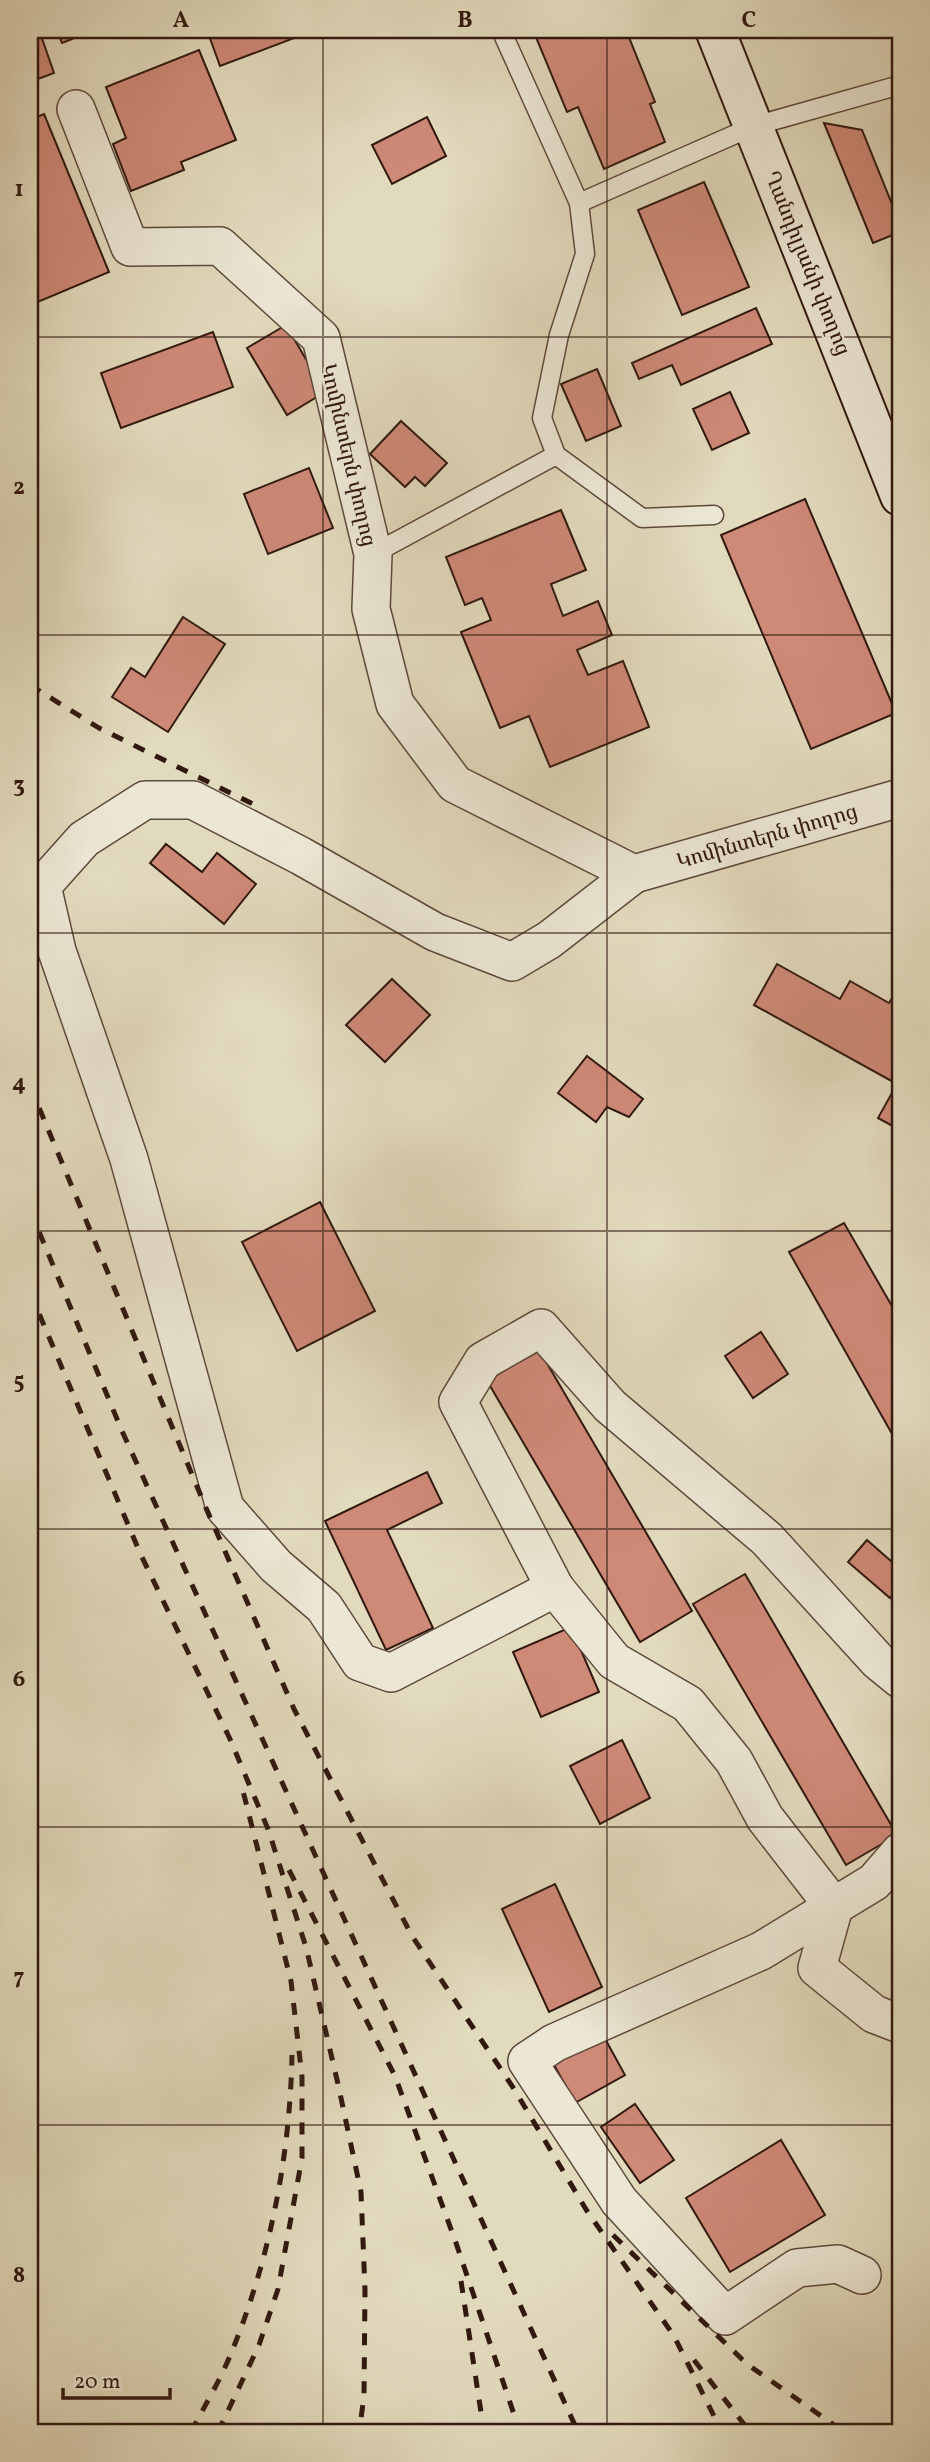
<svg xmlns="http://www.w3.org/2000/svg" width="930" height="2462" viewBox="0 0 930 2462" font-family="Vollkorn,'Noto Serif Armenian',serif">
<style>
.building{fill:#ce8977;stroke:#311910;stroke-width:2}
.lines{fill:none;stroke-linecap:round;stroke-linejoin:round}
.service-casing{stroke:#5d493b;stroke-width:21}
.minor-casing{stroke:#5d493b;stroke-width:40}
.secondary-casing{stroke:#311910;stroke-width:42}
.service{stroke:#ece7d4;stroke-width:18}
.minor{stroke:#ece7d4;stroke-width:37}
.secondary{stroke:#ece7d4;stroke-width:38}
.rail{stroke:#311910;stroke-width:5;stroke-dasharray:12 12;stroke-linecap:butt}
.grid{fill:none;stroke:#311910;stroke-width:2;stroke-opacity:0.55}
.labels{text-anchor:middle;stroke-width:5;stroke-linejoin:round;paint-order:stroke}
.street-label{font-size:21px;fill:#311910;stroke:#ece7d4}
.neatline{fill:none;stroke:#311910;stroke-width:2.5}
.grid-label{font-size:23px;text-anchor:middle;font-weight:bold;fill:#311910}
</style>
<rect width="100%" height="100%" fill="#e2dabd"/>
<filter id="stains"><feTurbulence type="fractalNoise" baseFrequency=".00286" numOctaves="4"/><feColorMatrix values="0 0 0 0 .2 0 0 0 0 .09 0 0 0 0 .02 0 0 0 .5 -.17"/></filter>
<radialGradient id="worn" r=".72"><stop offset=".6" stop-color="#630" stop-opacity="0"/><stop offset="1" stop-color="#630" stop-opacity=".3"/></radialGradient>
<g class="building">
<polygon points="30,30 39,30 54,73 30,82"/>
<polygon points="57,30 95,30 62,43"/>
<polygon points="207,30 294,30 297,37 220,66"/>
<polygon points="533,30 626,30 655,102 650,104 665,142 604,169 578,107 567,112"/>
<polygon points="199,50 236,140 181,162 184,170 131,191 113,144 126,138 106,87"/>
<polygon points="44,114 109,272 33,304 30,297 30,120"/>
<polygon points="427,117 446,156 392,184 372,145"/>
<polygon points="824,123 862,130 900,224 900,232 873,243"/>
<polygon points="704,182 749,287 682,315 638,210"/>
<polygon points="756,308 772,344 681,385 672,365 639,379 632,363"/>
<polygon points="286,325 325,392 287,415 247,348"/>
<polygon points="213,332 233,387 121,428 101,373"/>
<polygon points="597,369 621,426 586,441 561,384"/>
<polygon points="730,392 749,433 712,450 693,409"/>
<polygon points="401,421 447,463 425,486 415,477 405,487 370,454"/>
<polygon points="309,468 333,528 268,554 244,494"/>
<polygon points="805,499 896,713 811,749 721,535"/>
<polygon points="561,510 586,570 551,584 563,616 598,601 612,635 577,650 588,675 623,661 649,727 550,767 529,716 500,728 461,632 491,620 482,598 465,605 446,557"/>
<polygon points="183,617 225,644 168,732 112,697 131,668 145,677"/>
<polygon points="166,844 202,872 217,853 256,884 224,924 150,863"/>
<polygon points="777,964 840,999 850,981 889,1003 900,985 900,1130 878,1118 897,1084 754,1005"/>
<polygon points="392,979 430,1015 385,1062 346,1025"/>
<polygon points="587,1056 643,1099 629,1117 607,1107 596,1122 558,1093"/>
<polygon points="320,1202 375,1311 297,1351 242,1242"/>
<polygon points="844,1223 900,1320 900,1448 789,1252"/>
<polygon points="761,1332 788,1374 753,1398 725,1356"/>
<polygon points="538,1348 692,1611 640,1642 486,1379"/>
<polygon points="427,1472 442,1503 387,1530 433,1628 386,1650 325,1521"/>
<polygon points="867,1540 900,1569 900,1587 890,1598 848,1562"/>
<polygon points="745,1574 897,1835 846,1865 693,1604"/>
<polygon points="571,1627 599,1692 541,1717 513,1652"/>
<polygon points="622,1740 650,1798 600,1824 570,1766"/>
<polygon points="555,1884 602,1987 549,2012 502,1909"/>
<polygon points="603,2035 625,2075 575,2103 553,2063"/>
<polygon points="635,2104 674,2160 640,2183 601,2127"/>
<polygon points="781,2140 825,2215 730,2272 686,2198"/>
</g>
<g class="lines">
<g class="service-casing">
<g id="service">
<polyline points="501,30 579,203 585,254 559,335 542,418 556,455 642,518 714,515"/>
<polyline points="579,203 754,126 900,85"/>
<polyline points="373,554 556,455"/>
</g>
</g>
<g class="minor-casing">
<g id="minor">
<polyline points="76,109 130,247 220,246 321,338 373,554 371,609 395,704 455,784 634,874 900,798"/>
<polyline points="634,874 549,940 512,962 435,932 301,856 193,800 145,800 84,839 42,886 57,951 129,1159 225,1508 276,1566 324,1607 360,1662 391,1673 555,1588 614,1661 688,1704 734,1761 765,1818 834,1907 817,1968 874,2014 900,2024"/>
<polyline points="555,1588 458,1402 483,1361 541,1328 610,1406 767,1539 878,1661 900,1679"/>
<polyline points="862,2275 838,2264 797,2268 725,2316 619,2201 527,2061 554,2043 761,1951 874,1882 900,1852"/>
</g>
</g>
<g class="secondary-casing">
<polyline id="secondary" points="715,30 900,496"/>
</g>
<use href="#service" class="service"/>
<use href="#minor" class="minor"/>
<use href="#secondary" class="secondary"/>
<g class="rail">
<polyline points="30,685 99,728 259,807"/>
<polyline points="30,1086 206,1508 294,1709 412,1936 514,2089 587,2211 674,2336 722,2432"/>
<polyline points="30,1210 122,1431 578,2432"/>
<polyline points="30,1292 140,1553 230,1739 268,1829 306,1947 338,2084 361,2192 365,2290 364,2397 359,2432"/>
<polyline points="289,1870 395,2076 455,2240 520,2432"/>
<polyline points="613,2235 747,2364 844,2432"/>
<polyline points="461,2281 484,2432"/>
<polyline points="694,2360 750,2432"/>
<path d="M191 2432C205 2405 221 2379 232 2351 270 2258 290 2156 292 2055"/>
<polyline points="218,2432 259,2345 278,2289 302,2158 302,2077 291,1981 242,1787"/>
</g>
</g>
<path class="grid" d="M323 30V2432M607 30V2432M30 337H900M30 635H900M30 933H900M30 1231H900M30 1529H900M30 1827H900M30 2125H900"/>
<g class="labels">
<g class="street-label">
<text transform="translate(808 263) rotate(68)" y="7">Ղանդիլյանի փողոց</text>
<text transform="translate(349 455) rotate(77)" y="7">Կոմինտերն փողոց</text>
<text transform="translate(767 836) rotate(-16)" y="7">Կոմինտերն փողոց</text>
</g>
</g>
<rect width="930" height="2462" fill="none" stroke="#e2dabd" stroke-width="77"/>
<path d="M63 2388v10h107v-10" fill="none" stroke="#311910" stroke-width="3.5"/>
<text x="74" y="2388" font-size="21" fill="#311910" stroke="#ece7d4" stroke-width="5" paint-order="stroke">20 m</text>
<rect x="38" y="38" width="854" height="2386" class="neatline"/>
<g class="grid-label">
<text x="181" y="27">A</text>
<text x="465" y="27">B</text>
<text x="749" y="27">C</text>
<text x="19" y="196">1</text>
<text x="19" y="494">2</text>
<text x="19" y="792">3</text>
<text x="19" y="1090">4</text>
<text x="19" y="1388">5</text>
<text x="19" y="1686">6</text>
<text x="19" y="1984">7</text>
<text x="19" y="2282">8</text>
</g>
<rect width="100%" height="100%" filter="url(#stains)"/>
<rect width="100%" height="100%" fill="url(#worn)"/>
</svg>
